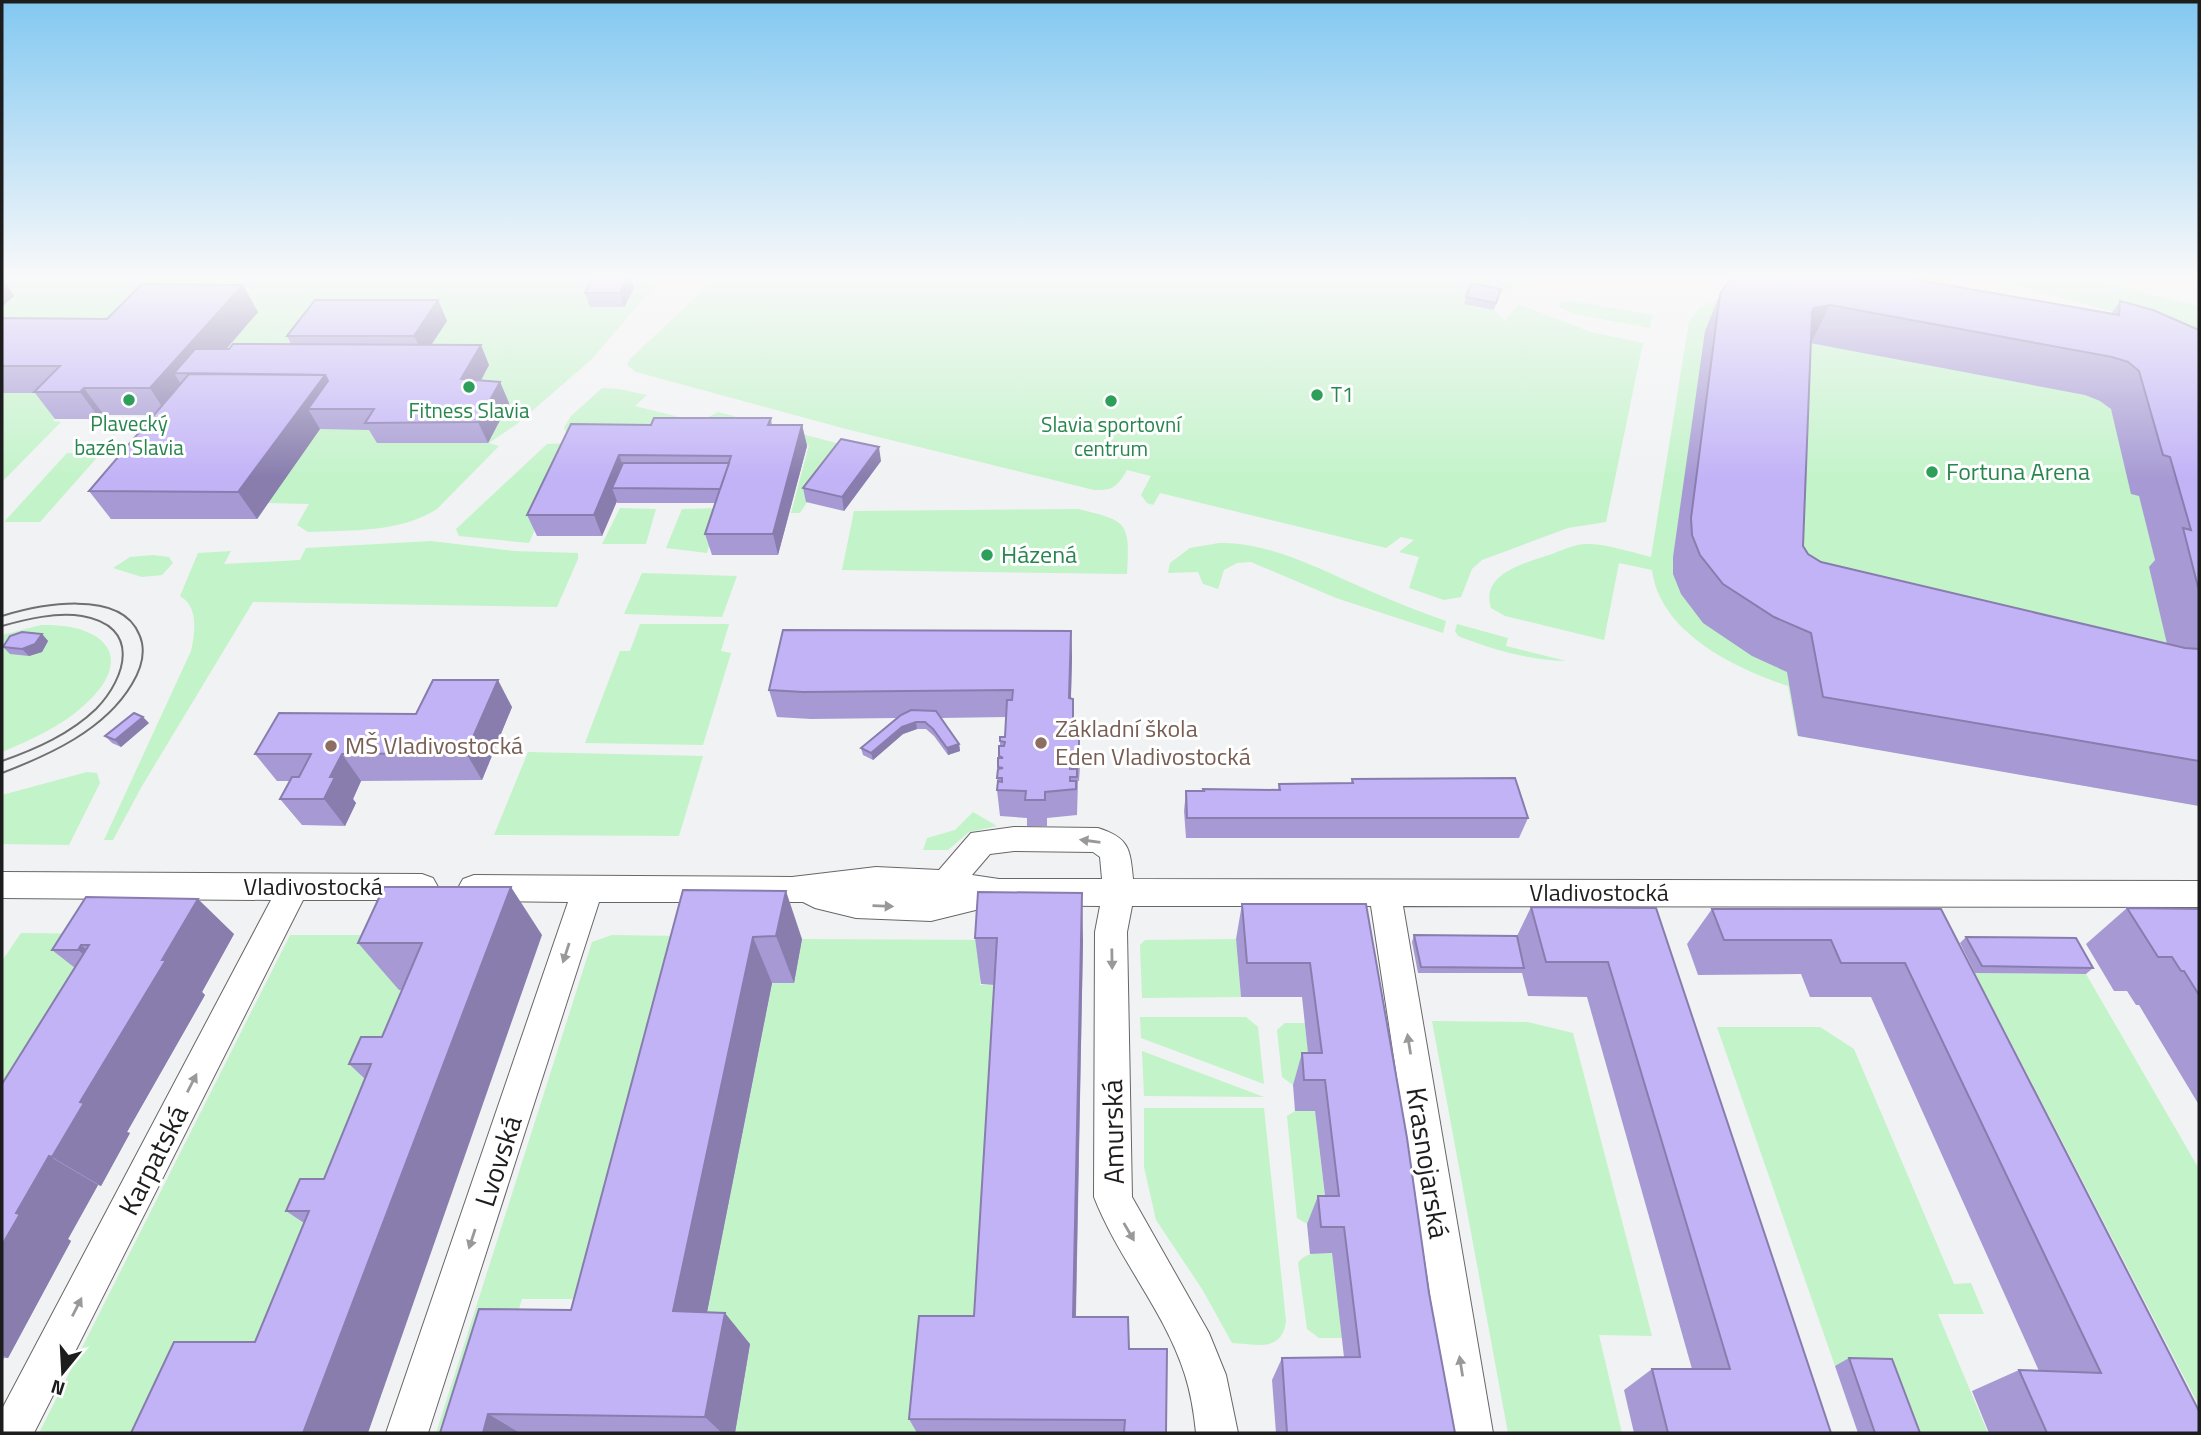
<svg xmlns="http://www.w3.org/2000/svg" width="2201" height="1435" viewBox="0 0 2201 1435" font-family="'Titillium Web',sans-serif">
<style>
.green{fill:#c3f3c9}
.lines{fill:none;stroke-linecap:round;stroke-linejoin:round}
.minor-casing{stroke:#676768;stroke-width:2}
.minor{fill:#fff;fill-rule:evenodd}
.tram{stroke:#707071;stroke-width:2}
.wall{fill:#a79ad4;fill-rule:evenodd}
.shaded-wall{fill:#887dad}
.building{fill:#c2b3f7;stroke:#887dad;stroke-width:2}
.oneway{fill:#99999a}
.leisure-dot{fill:#2e9e5b;stroke:#fff;stroke-width:2.5}
.education-dot{fill:#8d6e63;stroke:#fff;stroke-width:2.5}
.labels{text-anchor:middle;stroke-width:6;stroke-linejoin:round;paint-order:stroke}
.far-leisure-label{font-size:21px;fill:#27864d;stroke:#fff}
.leisure-label{font-size:24px;fill:#27864d;stroke:#fff;text-anchor:start}
.education-label{font-size:24px;fill:#785e54;stroke:#fff;text-anchor:start}
.street-label{font-size:24px;fill:#1d1d1e;stroke:#fff}
.near-street-label{font-size:28px;fill:#1d1d1e;stroke:#fff}
</style>
<rect width="100%" height="100%" fill="#f1f2f3"/>
<g class="green">
<path d="M2 277H662L592 359 517 424 489 443 499 446 437 509C400 533 350 530 308 532L297 525 309 504 268 503 258 519H109L194 416 104 415 100 419H55L53 421 61 422 2 482Z"/>
<path d="M717 277H1532L1499 295 1494 310 1505 321 1518 304 1591 332 1643 343 1606 522 1568 528 1482 560 1472 569 1461 597 1444 600 1409 588 1419 557 1399 552 1414 540 1401 537 1386 548 1160 493 1153 505 1147 503 1141 495 1151 476 1127 470C1118 486 1113 491 1094 490L850 430 636 372 627 365 630 359Z"/>
<polygon points="1988,277 2080,277 2199,306 2199,336"/>
<path d="M1734 292 2116 345 2199 806 1797 735 1788 686C1735 668 1660 633 1652 570L1619 563 1604 640 1505 616 1491 608C1480 573 1526 563 1549 555 1561 551 1574 544 1586 544 1608 544 1630 552 1651 557L1689 322 1700 307Z"/>
<polygon points="1561,301 1575,301 1653,315 1650,328 1574,314 1559,307"/>
<polygon points="602,388 619,389 647,395 635,406 699,422 718,412 779,428 567,434 564,428 571,416"/>
<polygon points="787,430 844,445 800,513 791,513 809,445 784,444"/>
<polygon points="573,443 529,543 459,536 456,529 547,444"/>
<polygon points="67,453 101,453 40,522 4,522"/>
<polygon points="620,508 656,509 646,544 602,544"/>
<polygon points="720,508 707,553 666,548 682,509"/>
<path d="M1078 509C1128 521 1130 522 1127 574L842 570 854 511Z"/>
<path d="M431 541 514 551 578 553V559L557 607 253 602 142 786 113 840H104L191 651C195 633 199 607 180 596L198 553 231 551 224 564 300 560 306 548Z"/>
<path d="M1219 543C1268 541 1326 572 1370 591 1395 602 1420 612 1446 621L1443 633 1336 598 1251 562 1237 563 1224 570 1218 589 1203 584 1198 572 1168 573 1170 563 1190 548Z"/>
<polygon points="153,555 169,557 173,563 162,575 142,577 113,568 130,557"/>
<polygon points="642,573 737,576 722,617 624,614"/>
<polygon points="640,624 729,624 721,651 731,653 703,745 585,743 620,651 630,651"/>
<path d="M1457 624 1508 638 1506 646 1566 661C1529 660 1493 650 1458 636L1455 631Z"/>
<path d="M41 625C106 623 139 659 81 708 58 728 30 740 2 752V635Z"/>
<polygon points="528,752 703,756 679,836 494,835"/>
<polygon points="87,772 97,773 100,783 69,845 2,844 2,795"/>
<polygon points="973,812 997,826 969,832 948,850 923,850 927,838 955,830"/>
<polygon points="21,933 110,934 2,1197 2,961"/>
<polygon points="290,935 422,935 459,989 210,1433 39,1433"/>
<polygon points="612,935 678,936 599,1299 522,1299 482,1433 436,1433 592,942"/>
<polygon points="802,939 985,940 980,985 1003,985 981,1347 920,1433 735,1433 750,1344 701,1343 772,983 794,982"/>
<polygon points="1236,939 1241,997 1142,998 1140,945 1145,940"/>
<polygon points="1975,973 2086,974 2199,1169 2199,1406"/>
<polygon points="1140,1017 1246,1017 1258,1027 1264,1084 1141,1038"/>
<polygon points="1432,1021 1528,1022 1573,1033 1652,1336 1599,1335 1622,1433 1508,1433"/>
<polygon points="1285,1023 1305,1023 1312,1085 1293,1085 1282,1077 1277,1030"/>
<polygon points="1717,1027 1820,1027 1854,1049 1954,1284 1971,1283 1984,1314 1938,1314 1988,1433 1901,1433 1877,1367 1835,1366"/>
<polygon points="1142,1051 1264,1097 1144,1096"/>
<path d="M1144 1108H1264L1286 1321C1282 1353 1256 1344 1232 1343L1202 1289 1156 1220 1144 1167Z"/>
<polygon points="1295,1111 1315,1111 1328,1224 1307,1224 1297,1218 1287,1116"/>
<path d="M1332 1253 1342 1338H1319L1307 1329 1298 1263C1306 1251 1319 1254 1332 1253Z"/>
</g>
<g class="lines">
<g class="minor-casing">
<g id="minor">
<path d="M1014 827 1098 828C1129 838 1130 848 1133 879L2199 881V907L1403 906 1493 1433H1451L1371 906H1132L1127 932 1132 1197 1209 1333 1226 1375 1238 1433H1196C1194 1413 1191 1394 1185 1375 1165 1311 1118 1259 1094 1197L1095 932 1100 906 996 905 931 921 856 918 815 908 803 902H599L428 1433H386L568 902 474 901 463 897 458 888 463 879 474 875 792 877 876 867 939 870 971 833ZM1014 851 1093 852 1100 857 1102 879H999L972 875 990 854Z"/>
<polygon points="2,872 422,874 433,878 438,887 433,896 422,900 303,900 34,1433 2,1433 2,1409 271,900 2,898"/>
</g>
</g>
<use href="#minor" class="minor"/>
<g class="tram">
<path d="M2 616C38 605 120 588 139 634 147 651 141 669 132 684 105 730 49 755 2 773"/>
<path d="M2 626C27 619 56 612 82 616 141 626 127 677 96 709 70 734 36 749 2 761"/>
</g>
</g>
<g class="wall">
<polygon points="634,288 624,307 590,307 585,293"/>
<polygon points="1501,289 1494,310 1464,304 1466,297"/>
<path d="M1720 294 2111 314 2120 301 2199 330V806L1798 736 1787 672 1752 656 1703 623 1681 594 1673 574V557L1705 331ZM1810 343 2085 395 2100 401 2111 409 2131 494 2139 496 2155 560 2149 567 2167 644 1821 562 1808 554 1803 546Z"/>
<polygon points="438,300 447,321 431,345 489,365 481,381 500,382 509,403 488,443 377,443 369,430 320,429 257,519 111,519 89,491 154,415 104,415 100,419 55,419 35,393 2,393 2,318 107,319 258,312 226,349 291,344 287,336"/>
<polygon points="771,418 772,425 802,425 807,446 778,555 712,555 705,534 715,503 617,503 617,501 602,536 537,536 527,515 651,425"/>
<polygon points="881,461 844,511 806,502 803,488"/>
<polygon points="1071,631 1072,658 1071,698 1074,733 1079,733 1079,781 1078,781 1077,815 1047,818 1047,826 1027,826 1027,818 1000,816 997,790 998,758 1000,746 1000,741 1005,737 1006,717 941,718 959,744 960,751 948,755 934,736 926,729 917,729 903,734 873,760 863,755 861,748 896,718 811,719 777,717 769,690"/>
<polygon points="42,634 48,641 42,652 29,656 10,654 3,647"/>
<polygon points="512,707 482,780 361,781 353,799 356,803 345,826 302,825 280,799 290,781 277,781 255,754 416,714"/>
<polygon points="149,723 121,747 112,743 105,736"/>
<polygon points="1352,779 1528,818 1519,838 1186,838 1184,811 1186,791 1278,790 1279,784 1351,783"/>
<polygon points="683,890 802,939 794,983 772,983 707,1312 750,1344 735,1433 440,1433 571,1310"/>
<polygon points="86,897 234,934 202,992 205,995 127,1132 130,1133 101,1186 98,1185 68,1239 71,1241 8,1358 4,1358 2,1361 2,1084 75,968 52,950"/>
<polygon points="1242,904 1366,904 1429,1293 1455,1433 1276,1433 1272,1380 1282,1358 1344,1357 1332,1253 1310,1254 1307,1224 1318,1196 1325,1196 1315,1111 1295,1111 1293,1085 1302,1053 1308,1053 1302,997 1241,997 1236,939"/>
<polygon points="1531,907 1656,908 1831,1433 1634,1433 1624,1390 1652,1369 1692,1369 1587,997 1528,996 1522,973 1418,973 1412,942 1414,935 1517,936"/>
<polygon points="2127,908 2199,909 2199,1105 2139,1005 2136,1005 2127,991 2114,991 2086,944"/>
<polygon points="1712,909 1941,909 2199,1433 1989,1433 1972,1391 2019,1370 2039,1371 1871,997 1810,997 1801,974 1698,975 1687,944"/>
<polygon points="542,935 255,1342 304,1223 286,1211 324,1179 365,1079 349,1064 382,1037 402,990 399,990 358,943"/>
<polygon points="1966,937 2093,968 2086,974 1975,973 1960,943"/>
<polygon points="975,938 1083,940 1076,1317 1129,1349 1166,1433 917,1433 909,1419 974,1316 994,985 981,984"/>
<polygon points="1849,1358 1920,1433 1858,1433 1835,1366"/>
</g>
<g class="shaded-wall">
<polygon points="628,277 630,277 634,288 624,307 620,293"/>
<polygon points="5,282 14,296 2,307 2,285"/>
<polygon points="243,285 258,312 205,374 174,373 187,394 168,416 150,388"/>
<polygon points="438,300 447,321 424,356 414,336"/>
<polygon points="1830,305 1811,343 1796,346 1814,308"/>
<polygon points="481,345 489,365 470,399 461,379"/>
<polygon points="325,375 340,402 308,409 320,429 257,519 238,492"/>
<polygon points="500,382 509,403 488,443 478,422"/>
<polygon points="84,388 104,415 100,419 80,392"/>
<polygon points="802,425 807,446 778,555 773,534"/>
<polygon points="879,447 881,461 844,511 842,497"/>
<polygon points="619,455 627,476 612,488 617,501 602,536 594,515"/>
<polygon points="1071,631 1072,658 1070,725 1069,698"/>
<polygon points="42,634 48,641 42,652 29,656 22,649"/>
<polygon points="498,680 512,707 482,780 466,753"/>
<polygon points="143,717 149,723 121,747 115,740"/>
<polygon points="916,722 917,729 903,734 873,760 871,753 902,727"/>
<polygon points="1079,733 1080,760 1079,781"/>
<polygon points="959,744 960,751 948,755 947,748"/>
<polygon points="342,754 361,781 353,799 356,803 345,826 324,799 330,777"/>
<polygon points="511,887 542,935 368,1433 303,1433"/>
<polygon points="786,891 802,939 794,983 776,936"/>
<polygon points="1082,893 1083,940 1075,1348 1073,1317"/>
<polygon points="198,899 234,934 202,992 205,995 127,1132 130,1133 101,1186 52,1157 80,1102"/>
<polygon points="753,937 772,983 701,1343 673,1311"/>
<polygon points="81,945 123,980 120,984 78,950"/>
<polygon points="49,1156 98,1185 68,1239 71,1241 8,1358 2,1355 2,1245 16,1213"/>
<polygon points="725,1313 750,1344 735,1433 722,1433 705,1417"/>
<polygon points="488,1414 520,1433 483,1433"/>
</g>
<g class="building">
<polygon points="593,277 628,277 620,293 585,293"/>
<polygon points="1732,277 1901,277 2119,315 2120,301 2153,310 2199,330 2199,591 2183,528 2191,530 2170,457 2163,455 2139,371 2128,362 2112,357 1830,305 1814,308 1812,312 1803,546 1808,554 1821,562 2185,648 2199,649 2199,761 1823,697 1811,633 1774,617 1723,584 1700,555 1692,535 1691,518 1720,294"/>
<polygon points="1471,283 1501,289 1496,303 1466,297"/>
<polygon points="142,284 243,285 150,388 84,388 80,392 34,392 60,366 2,366 2,318 107,319"/>
<polygon points="315,300 438,300 414,336 287,336"/>
<polygon points="233,344 481,345 461,379 500,382 478,422 365,423 374,409 308,409 328,381 325,375 174,373 195,349 229,349"/>
<polygon points="189,374 325,375 238,492 89,491"/>
<polygon points="654,418 771,418 768,425 802,425 773,534 705,534 731,456 619,455 594,515 527,515 571,424 651,425"/>
<polygon points="841,439 879,447 842,497 803,488"/>
<polygon points="623,463 729,463 720,489 612,488"/>
<polygon points="783,630 1071,631 1069,698 1073,699 1073,733 1079,733 1079,754 1071,754 1071,757 1077,757 1077,766 1070,767 1070,769 1077,769 1077,777 1070,777 1070,781 1076,781 1076,789 1045,792 1045,800 1025,800 1026,791 997,790 998,781 1002,782 1002,778 997,778 998,769 1003,768 998,767 998,758 1003,758 999,756 999,746 1004,746 1005,742 1000,741 1000,737 1005,737 1007,700 1012,700 1013,690 803,692 769,690"/>
<polygon points="22,632 42,634 35,644 22,649 3,647 10,636"/>
<polygon points="433,680 498,680 466,753 342,754 330,777 335,777 324,799 280,799 292,777 299,777 311,754 255,754 279,713 416,714"/>
<polygon points="911,710 936,711 959,744 947,748 933,729 925,722 916,722 902,727 871,753 861,748 901,715"/>
<polygon points="134,713 143,717 115,740 105,736"/>
<polygon points="1515,778 1528,818 1187,818 1186,791 1204,791 1203,789 1280,790 1279,784 1353,783 1352,779"/>
<polygon points="384,887 511,887 303,1433 131,1433 174,1342 255,1342 309,1211 286,1211 300,1179 324,1179 371,1064 349,1064 361,1037 382,1037 422,943 358,943"/>
<polygon points="683,890 786,891 776,936 753,937 673,1311 725,1313 705,1417 488,1414 483,1433 440,1433 479,1309 571,1310"/>
<polygon points="978,892 1082,893 1073,1317 1128,1317 1129,1349 1167,1349 1166,1433 1124,1433 1125,1420 909,1419 919,1316 974,1316 997,938 975,938"/>
<polygon points="86,897 198,899 162,960 166,960 80,1102 84,1103 52,1157 49,1156 16,1213 20,1214 2,1245 2,1084 89,945 81,945 78,950 52,950"/>
<polygon points="1242,904 1366,904 1407,1138 1429,1293 1455,1433 1287,1433 1282,1358 1360,1357 1344,1227 1321,1227 1318,1196 1339,1196 1325,1080 1304,1080 1302,1053 1322,1053 1310,963 1247,963"/>
<polygon points="1531,907 1656,908 1831,1433 1668,1433 1652,1369 1730,1369 1608,962 1546,962"/>
<polygon points="2127,908 2199,909 2199,995 2184,971 2181,971 2172,957 2158,957"/>
<polygon points="1712,909 1941,909 2199,1411 2199,1433 2047,1433 2019,1370 2101,1373 1905,963 1841,963 1831,940 1724,940"/>
<polygon points="1414,935 1517,936 1524,968 1421,967"/>
<polygon points="1966,937 2076,938 2093,968 1982,966"/>
<polygon points="1849,1358 1892,1359 1920,1433 1875,1433"/>
</g>
<defs><path id="oneway-solid" d="M-6-.8H1V-3.2L6.5 0L1 3.2V.8H-6Z" transform="scale(1.75)"/></defs>
<g class="oneway">
<use href="#oneway-solid" transform="translate(1090 841) rotate(-172)"/>
<use href="#oneway-solid" transform="translate(883 906) rotate(2)"/>
<use href="#oneway-solid" transform="translate(566 953) rotate(108)"/>
<use href="#oneway-solid" transform="translate(1112 959) rotate(89)"/>
<use href="#oneway-solid" transform="translate(1409 1044) rotate(-99)"/>
<use href="#oneway-solid" transform="translate(192 1083) rotate(-63)"/>
<use href="#oneway-solid" transform="translate(1129 1232) rotate(60)"/>
<use href="#oneway-solid" transform="translate(472 1239) rotate(108)"/>
<use href="#oneway-solid" transform="translate(77 1307) rotate(-63)"/>
<use href="#oneway-solid" transform="translate(1461 1366) rotate(-99)"/>
</g>
<linearGradient id="sky" x2="0" y2="1"><stop stop-color="#82c8f1"/><stop offset="0.58" stop-color="#f9f9fa"/><stop offset="1" stop-color="#f9f9fa" stop-opacity="0"/></linearGradient>
<rect width="2201" height="478" fill="url(#sky)"/>
<g class="leisure-dot">
<circle cx="469" cy="387" r="7"/>
<circle cx="1317" cy="395" r="7"/>
<circle cx="129" cy="400" r="7"/>
<circle cx="1111" cy="401" r="7"/>
<circle cx="1932" cy="472" r="7"/>
<circle cx="987" cy="555" r="7"/>
</g>
<g class="education-dot">
<circle cx="1041" cy="743" r="7"/>
<circle cx="331" cy="746" r="7"/>
</g>
<g class="labels">
<g class="far-leisure-label">
<text x="1331" y="402" text-anchor="start">T1</text>
<text x="469" y="418">Fitness Slavia</text>
<text x="129" y="431">Plavecký<tspan x="129" dy="24">bazén Slavia</tspan></text>
<text x="1111" y="432">Slavia sportovní<tspan x="1111" dy="24">centrum</tspan></text>
</g>
<g class="leisure-label">
<text x="1946" y="480">Fortuna Arena</text>
<text x="1001" y="563">Házená</text>
</g>
<g class="education-label">
<text x="1055" y="737">Základní škola<tspan x="1055" dy="28">Eden Vladivostocká</tspan></text>
<text x="345" y="754">MŠ Vladivostocká</text>
</g>
<g class="street-label">
<text x="313" y="895">Vladivostocká</text>
<text x="1599" y="901">Vladivostocká</text>
</g>
<g class="near-street-label">
<text transform="translate(1113 1132) rotate(-91)" y="10">Amurská</text>
<text transform="translate(153 1160) rotate(-63)" y="10">Karpatská</text>
<text transform="translate(498 1161) rotate(-72)" y="10">Lvovská</text>
<text transform="translate(1428 1163) rotate(81)" y="10">Krasnojarská</text>
</g>
</g>
<rect width="2201" height="1435" fill="none" stroke="#1d1d1e" stroke-width="7"/>
<g transform="translate(63 1372) rotate(198)" stroke="#ffffff" stroke-width="5" paint-order="stroke">
<path d="M0-5L12 26L0 18L-12 26Z" fill="#1d1d1e"/>
<text y="-10" font-size="19" font-weight="bold" text-anchor="middle" fill="#1d1d1e">N</text>
</g>
</svg>
